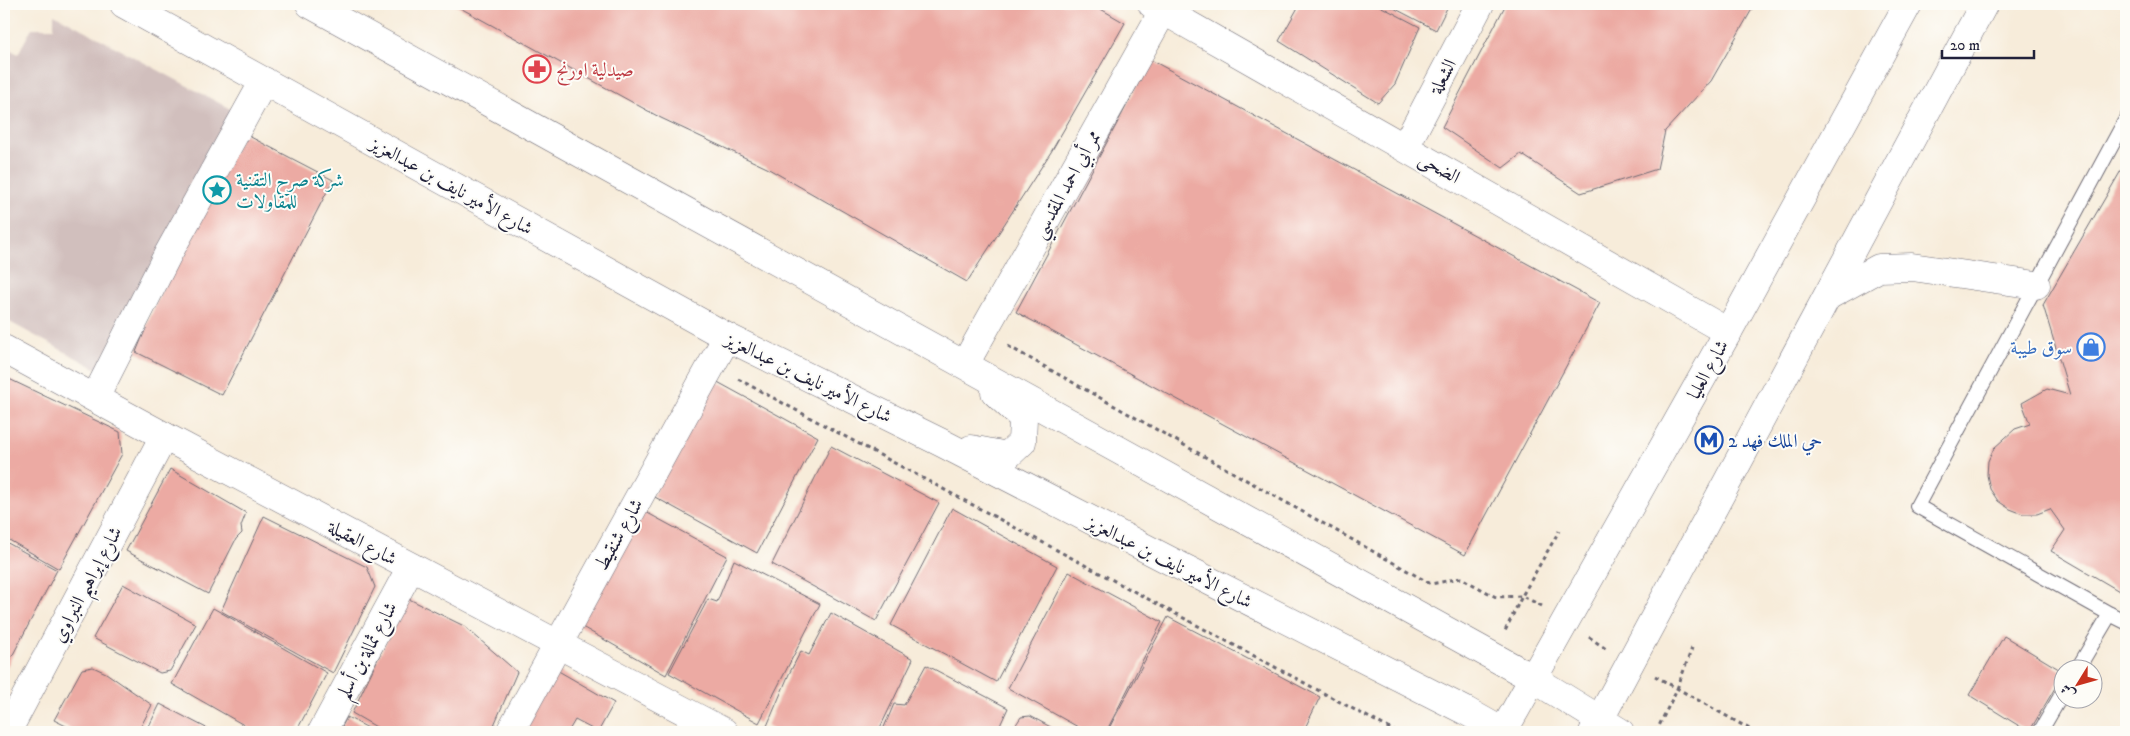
<svg xmlns="http://www.w3.org/2000/svg" width="2130" height="736" viewBox="0 0 2130 736" font-family="'IM FELL DW Pica',Amiri,serif">
<style>
.industrial{fill:#d1bfbd}
.building{fill:#ecaaa3}
.lines{fill:none;stroke-linecap:round;stroke-linejoin:round}
.lane-casing{stroke:#6d6973;stroke-width:16}
.street-casing{stroke:#6d6973;stroke-width:29}
.secondary-casing{stroke:#6d6973;stroke-width:29}
.primary-casing{stroke:#6d6973;stroke-width:29}
.path{stroke:#6d6973;stroke-width:3;stroke-dasharray:4 4;stroke-linecap:butt}
.lane{stroke:#fff;stroke-width:14}
.street{stroke:#fff;stroke-width:28}
.secondary{stroke:#fff;stroke-width:28}
.primary{stroke:#fff;stroke-width:28}
.labels{text-anchor:middle;stroke-width:4;stroke-linejoin:round;paint-order:stroke}
.health-label{font-size:19px;fill:#be3a42;stroke:#fdfcf7;text-anchor:start}
.street-label{font-size:19px;fill:#22223b;stroke:#fdfcf7}
.culture-label{font-size:19px;fill:#0d838f;stroke:#fdfcf7;text-anchor:start}
.shop-label{font-size:19px;fill:#366cbe;stroke:#fdfcf7;text-anchor:end}
.transit-label{font-size:19px;fill:#164399;stroke:#fdfcf7;text-anchor:start}
</style>
<rect width="100%" height="100%" fill="#fdfcf7"/>
<filter id="ink" filterUnits="userSpaceOnUse"><feTurbulence type="fractalNoise" baseFrequency=".02" numOctaves="2"/><feDisplacementMap in="SourceGraphic" scale="10" xChannelSelector="R" yChannelSelector="G"/><feConvolveMatrix kernelMatrix="1 2 1 2 8 2 1 2 1" color-interpolation-filters="sRGB"/></filter>
<filter id="wash" filterUnits="userSpaceOnUse"><feTurbulence type="fractalNoise" baseFrequency=".0096" numOctaves="4" result="noise"/><feDisplacementMap in="SourceGraphic" scale="20" xChannelSelector="R" yChannelSelector="G"/><feGaussianBlur stdDeviation="1.12" result="paint"/><feColorMatrix in="noise" values="0 0 0 0 0 0 0 0 0 0 0 0 0 0 0 0 0 1.4 0 .05"/><feComposite in="paint" operator="in"/></filter>
<g filter="url(#wash)">
<rect width="100%" height="100%" fill="#f7ecda"/>
<polygon class="industrial" points="54,14 234,111 97,369 4,319 4,46 18,54 32,28 54,28"/>
<g id="blocks">
<g class="building">
<polygon points="453,4 1092,4 1125,23 1051,152 967,282 767,168 661,118"/>
<polygon points="1300,4 1376,4 1420,27 1395,84 1378,103 1279,41"/>
<polygon points="1386,4 1449,4 1436,30"/>
<polygon points="1506,4 1755,4 1711,81 1665,131 1657,169 1581,193 1521,154 1503,168 1442,127"/>
<polygon points="1151,60 1600,303 1465,555 1016,312"/>
<polygon points="243,133 333,180 222,395 136,352 162,289"/>
<polygon points="2126,162 2126,595 2051,551 2065,530 2050,509 2037,514 2023,514 2010,509 1998,501 1990,489 1987,475 1988,461 1994,448 2015,429 2030,424 2022,403 2047,389 2070,395 2043,305"/>
<polygon points="7,378 120,432 122,454 59,569 4,537 4,381"/>
<polygon points="712,379 818,437 757,553 653,496"/>
<polygon points="831,446 939,503 876,621 772,564"/>
<polygon points="170,469 246,513 241,526 242,533 236,539 208,594 126,551"/>
<polygon points="952,508 1057,566 996,682 891,625"/>
<polygon points="642,510 727,556 666,675 577,624"/>
<polygon points="264,516 367,567 375,587 333,673 221,611"/>
<polygon points="4,541 57,570 6,668 4,666"/>
<polygon points="734,560 820,604 759,723 669,673 708,599 717,602"/>
<polygon points="1069,572 1162,622 1106,732 1087,732 1008,688"/>
<polygon points="123,584 196,624 170,671 160,673 93,638"/>
<polygon points="407,598 464,626 517,672 491,732 385,732 352,713"/>
<polygon points="213,608 327,673 296,732 256,732 172,684"/>
<polygon points="831,613 913,659 878,732 778,732 767,726 789,674 801,651 809,655"/>
<polygon points="1168,617 1320,697 1303,732 1111,732 1108,730"/>
<polygon points="2004,636 2062,671 2062,676 2029,732 1969,695"/>
<polygon points="926,665 1008,708 997,732 882,732 894,704 904,705"/>
<polygon points="93,667 106,673 152,705 138,732 78,732 54,720 82,669"/>
<polygon points="555,669 614,703 598,732 575,720 568,732 520,732"/>
<polygon points="160,704 214,732 146,732"/>
<polygon points="1030,716 1060,732 1011,732 1021,717"/>
<polygon points="347,717 376,732 339,732"/>
</g>
</g>
</g>
<g filter="url(#ink)">
<use href="#blocks" fill-opacity="0" stroke="#6d6973" stroke-width="1"/>
<g class="lines">
<g class="lane-casing">
<g id="lane">
<polyline points="2110,614 2126,622"/>
<polyline points="2078,668 2110,614 1917,506 2126,119"/>
<polyline points="2040,732 2062,694"/>
</g>
</g>
<g class="street-casing">
<g id="street">
<polyline points="1152,4 1728,332"/>
<polyline points="1405,147 1480,4"/>
<polyline points="1828,296 1879,268 1912,267 2036,285"/>
<polyline points="4,349 164,436 724,732"/>
<polyline points="965,364 1167,4"/>
<polyline points="95,398 168,254 264,81"/>
<polyline points="7,732 164,436"/>
<polyline points="322,732 411,567"/>
<polyline points="510,732 727,337"/>
</g>
</g>
<g class="secondary-casing">
<g id="secondary">
<polyline points="124,4 727,337 940,442 1186,569 1466,711 1503,732"/>
<polyline points="310,4 1534,679 1620,732"/>
<polyline points="971,449 1007,456 1022,442 1023,418 995,392"/>
</g>
</g>
<g class="primary-casing">
<g id="primary">
<polyline points="1503,732 1728,332 1908,4"/>
<polyline points="1593,732 1984,4"/>
</g>
</g>
<g class="path">
<polyline points="1008,346 1431,584 1461,578 1496,597 1522,596 1505,631"/>
<polyline points="738,379 1396,732"/>
<polyline points="1542,606 1522,596 1559,531"/>
<polyline points="1589,637 1606,649"/>
<polyline points="1655,676 1755,732"/>
<polyline points="1656,732 1677,689 1692,648"/>
</g>
<use href="#lane" class="lane"/>
<use href="#street" class="street"/>
<use href="#secondary" class="secondary"/>
<use href="#primary" class="primary"/>
</g>
</g>
<defs>
<g id="pharmacy-ring" transform="scale(1.4375)"><circle r="9.5" fill="#fdfcf7" stroke="#e0444e" stroke-width="1.5"/><path d="M-2-6h4v4h4v4h-4v4h-4v-4h-4v-4h4Z" fill="#e0444e"/></g>
<g id="sight-ring" transform="scale(1.4375)"><circle r="9.5" fill="#fdfcf7" stroke="#0f9aa8" stroke-width="1.5"/><path d="M0-6L1.8-2.2L6-1.7L2.9 1.2L3.7 5.4L0 3.3L-3.7 5.4L-2.9 1.2L-6-1.7L-1.8-2.2Z" fill="#0f9aa8"/></g>
<g id="shop-ring" transform="scale(1.4375)"><circle r="9.5" fill="#fdfcf7" stroke="#3f7fe0" stroke-width="1.5"/><path d="M-5-2.5h2.3a2.7 3.5 0 0 1 5.4 0H5L5.5 6h-11ZM-1.5-2.5h3a1.5 2.3 0 0 0-3 0Z" fill="#3f7fe0"/></g>
<g id="metro-ring" transform="scale(1.4375)"><circle r="9.5" fill="#fdfcf7" stroke="#1a4fb4" stroke-width="1.5"/><path d="M-5.5 5V-5H-3L0 0L3-5H5.5V5H3V-.5L0 4L-3-.5V5Z" fill="#1a4fb4"/></g>
</defs>
<g fill-rule="evenodd">
<use href="#pharmacy-ring" x="537" y="69"/>
<use href="#sight-ring" x="217" y="190"/>
<use href="#shop-ring" x="2091" y="347"/>
<use href="#metro-ring" x="1709" y="440"/>
</g>
<g class="labels">
<g class="health-label">
<text x="556" y="76">صيدلية اورنج</text>
</g>
<g class="street-label">
<text transform="translate(1442 76) rotate(-63)" y="7">الشعلة</text>
<text transform="translate(1440 167) rotate(30)" y="7">الضحى</text>
<text transform="translate(1066 184) rotate(-61)" y="7">ممر أبي احمد المقدسي</text>
<text transform="translate(452 185) rotate(29)" y="7">شارع الأمير نايف بن عبدالعزيز</text>
<text transform="translate(1707 369) rotate(-61)" y="7">شارع العليا</text>
<text transform="translate(809 377) rotate(26)" y="7">شارع الأمير نايف بن عبدالعزيز</text>
<text transform="translate(618 534) rotate(-61)" y="7">شارع شنقيط</text>
<text transform="translate(363 542) rotate(28)" y="7">شارع العقيلة</text>
<text transform="translate(1170 561) rotate(27)" y="7">شارع الأمير نايف بن عبدالعزيز</text>
<text transform="translate(86 584) rotate(-62)" y="7">شارع إبراهيم النبراوي</text>
<text transform="translate(366 650) rotate(-62)" y="7">شارع ثمالة بن أسلم</text>
</g>
<g class="culture-label">
<text x="236" y="186">شركة صرح التقنية<tspan x="236" dy="22">للمقاولات</tspan></text>
</g>
<g class="shop-label">
<text x="2072" y="354">سوق طيبة</text>
</g>
<g class="transit-label">
<text x="1728" y="447">حي الملك فهد 2</text>
</g>
</g>
<rect width="2130" height="736" fill="none" stroke="#fdfcf7" stroke-width="20"/>
<g transform="translate(2078 684) rotate(233)"><circle r="24" fill="#fdfcf7" stroke="#a5a5ac"/>
<path d="M0-4L9 19L0 12L-9 19Z" fill="#c8321e"/>
<text y="-8" font-size="14" font-weight="bold" text-anchor="middle" fill="#22223b">ش</text>
</g>
<path d="M1942 50v8h92v-8" fill="none" stroke="#22223b" stroke-width="2.5"/>
<text x="1950" y="50" font-size="15" fill="#22223b" stroke="#fdfcf7" stroke-width="4" paint-order="stroke">20 m</text>
</svg>
